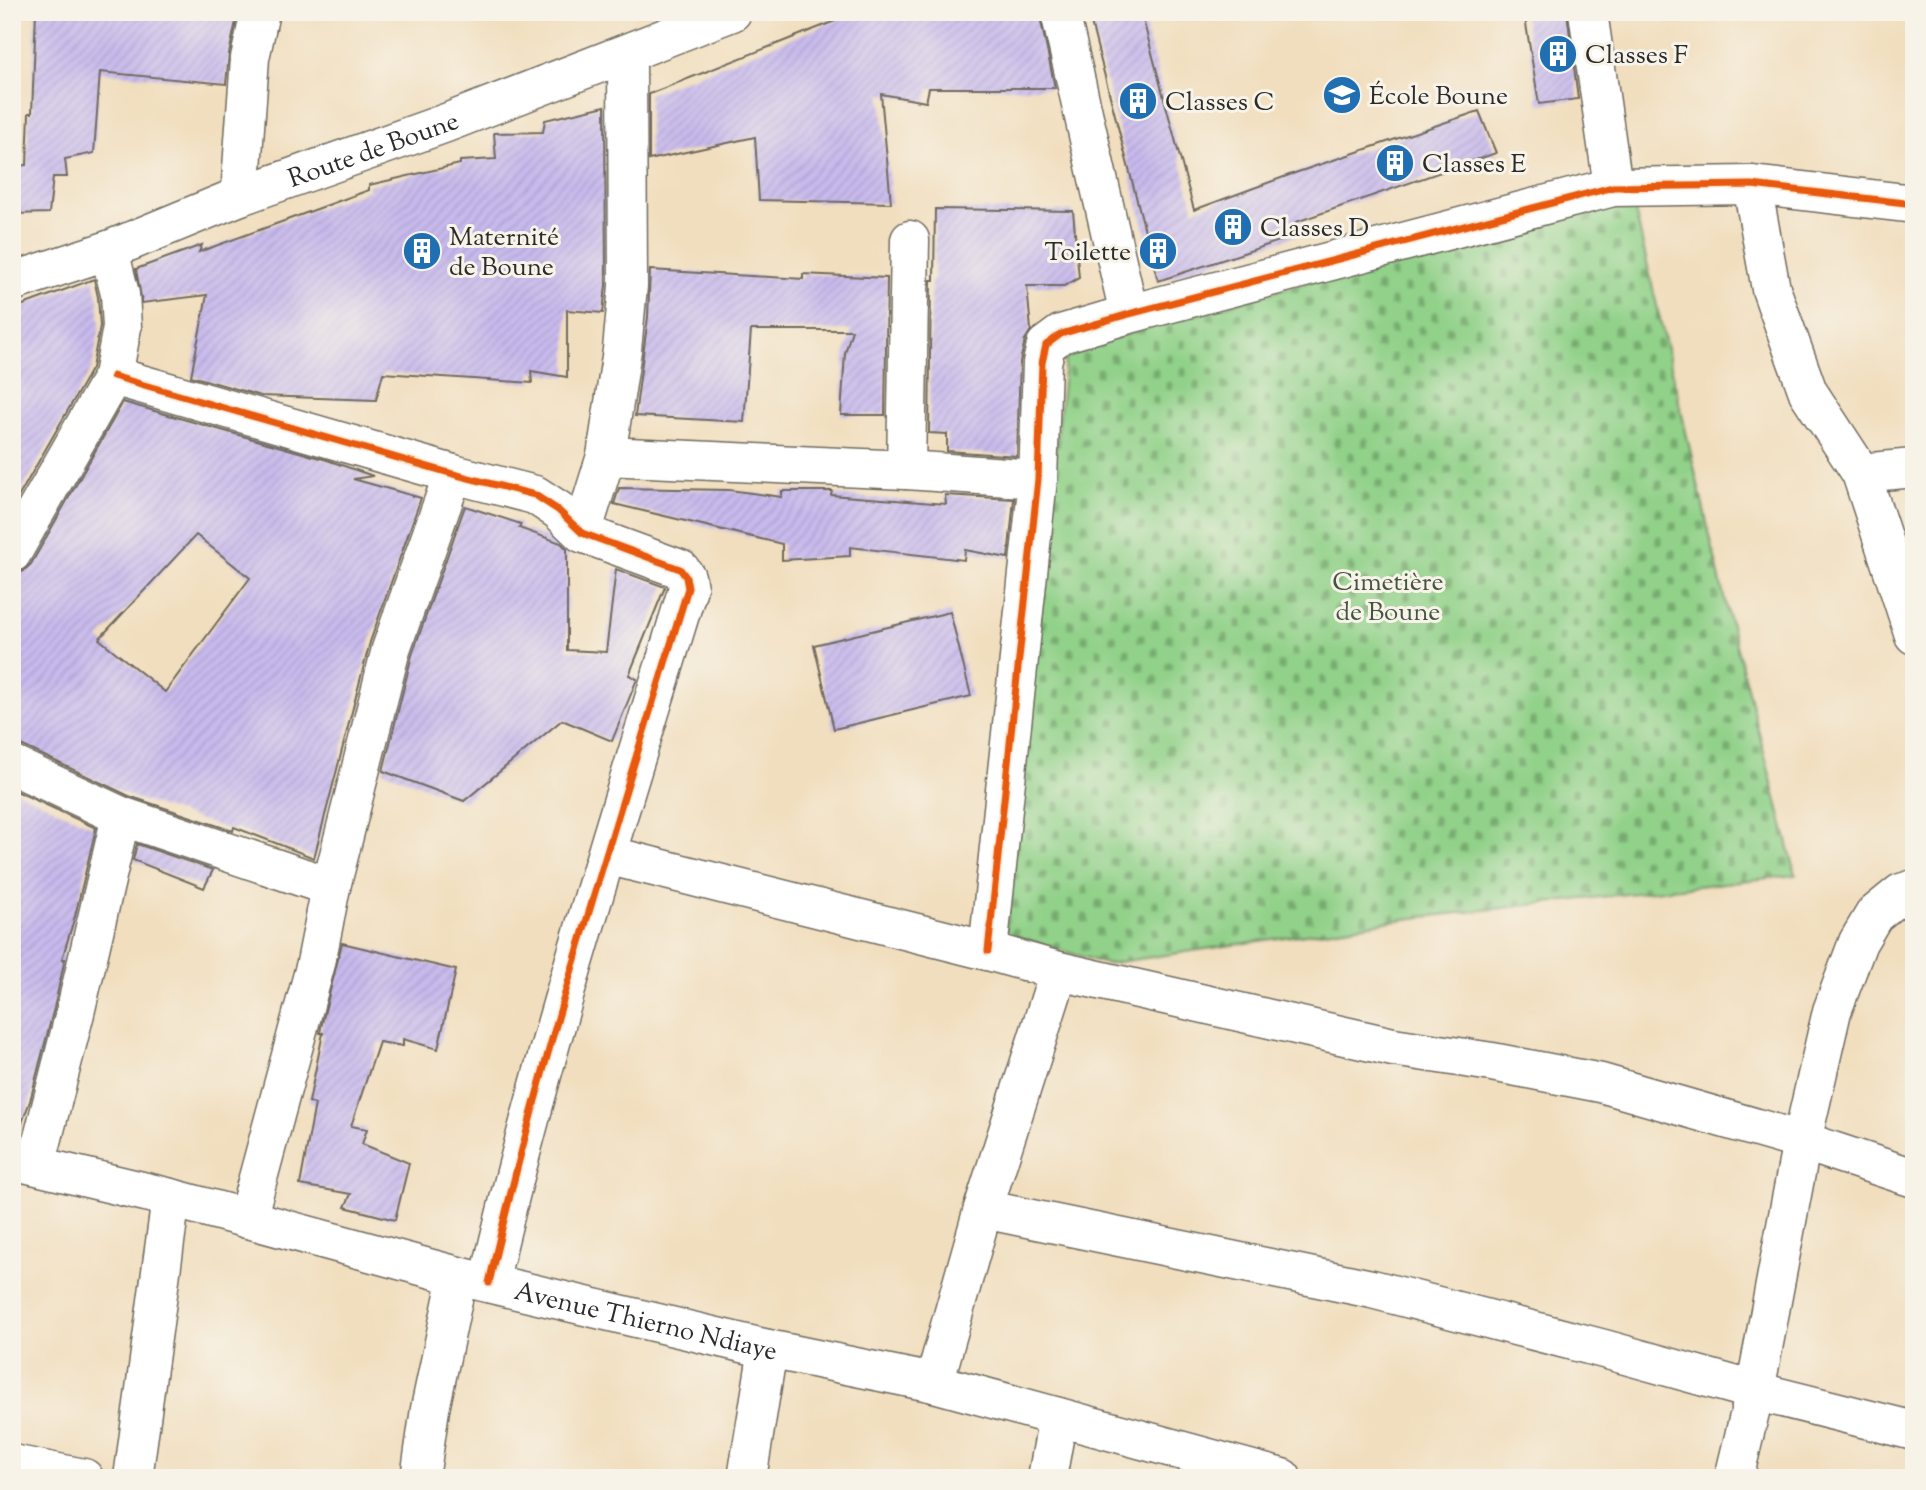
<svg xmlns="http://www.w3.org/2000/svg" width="1926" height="1490" viewBox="0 0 1926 1490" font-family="'Sorts Mill Goudy',serif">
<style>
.cemetery{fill:url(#cemetery-stones);stroke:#5e7e5a;stroke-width:2}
.building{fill:url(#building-hatch);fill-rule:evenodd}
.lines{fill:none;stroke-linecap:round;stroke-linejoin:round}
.street-casing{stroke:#706a5e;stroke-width:41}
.secondary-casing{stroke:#706a5e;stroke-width:41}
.street{stroke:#fff;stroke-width:38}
.secondary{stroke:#fff;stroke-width:38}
.cycleway-casing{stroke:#f7f3e8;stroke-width:11}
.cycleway{stroke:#e8590c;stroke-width:7}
.labels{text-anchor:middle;stroke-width:6;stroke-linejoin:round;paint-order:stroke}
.poi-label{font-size:26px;fill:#2b2b2b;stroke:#f7f3e8;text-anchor:start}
.street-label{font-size:26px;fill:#2b2b2b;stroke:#f7f3e8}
.park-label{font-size:26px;fill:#445442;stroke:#f7f3e8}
</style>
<defs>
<pattern id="cemetery-stones" width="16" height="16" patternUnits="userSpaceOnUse" patternTransform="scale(1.75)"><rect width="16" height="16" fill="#91d189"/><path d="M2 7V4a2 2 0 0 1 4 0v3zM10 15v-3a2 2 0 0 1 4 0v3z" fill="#77aa70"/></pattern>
<pattern id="building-hatch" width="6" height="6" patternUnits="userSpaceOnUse" patternTransform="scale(1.75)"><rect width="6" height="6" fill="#c8baed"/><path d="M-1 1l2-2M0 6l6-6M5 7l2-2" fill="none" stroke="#aca0cb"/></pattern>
</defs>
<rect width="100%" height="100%" fill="#f7f3e8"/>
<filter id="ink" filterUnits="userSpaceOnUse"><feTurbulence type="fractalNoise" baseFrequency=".0143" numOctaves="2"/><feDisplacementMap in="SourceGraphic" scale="14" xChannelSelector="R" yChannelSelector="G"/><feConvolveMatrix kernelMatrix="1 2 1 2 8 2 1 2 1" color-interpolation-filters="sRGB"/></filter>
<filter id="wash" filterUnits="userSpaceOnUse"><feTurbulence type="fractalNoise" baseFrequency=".00686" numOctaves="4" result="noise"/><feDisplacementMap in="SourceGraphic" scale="28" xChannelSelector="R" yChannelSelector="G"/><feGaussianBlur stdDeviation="1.57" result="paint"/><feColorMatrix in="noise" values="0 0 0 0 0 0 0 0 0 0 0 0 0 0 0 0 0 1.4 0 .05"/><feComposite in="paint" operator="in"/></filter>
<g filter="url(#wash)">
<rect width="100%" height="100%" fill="#f1debe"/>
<polygon class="cemetery" points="1630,189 1727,610 1796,875 1405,919 1106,964 1006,933 1066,352"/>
<g id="blocks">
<g class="building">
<polygon points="36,12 238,12 229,54 226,84 100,72 94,153 65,159 67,177 53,177 49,213 12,214 12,166 27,165 29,113 32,113"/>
<polygon points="858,12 1039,12 1055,88 929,88 926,102 881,94 891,203 759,200 755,137 649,160 649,94"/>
<polygon points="1124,12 1141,12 1194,210 1292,174 1479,111 1496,153 1296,222 1301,234 1158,281 1090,19"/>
<polygon points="1524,12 1567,12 1578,99 1539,104"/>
<polygon points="605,106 606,285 603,313 567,310 567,377 531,371 532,383 383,373 376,400 261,396 191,376 207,295 142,303 136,269 202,245 199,252 369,190 369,185 460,164 460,161 496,159 494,133 543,132 545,120"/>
<polygon points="935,209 1073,211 1079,278 1064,286 1027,286 1031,330 1025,340 1020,362 1017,456 947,451 947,434 929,433 931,280 934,280"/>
<polygon points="650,270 803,279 803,274 887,278 885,415 841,415 845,353 852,330 751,330 744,422 635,416 648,317"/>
<polygon points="94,279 98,297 100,326 92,368 12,508 12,309"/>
<path d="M123 402 327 460 373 476 353 479 421 498 370 642 314 858 234 827 233 831 129 796 21 745 12 743V575L22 572 31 564ZM196 535 250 578 165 692 99 639Z"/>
<polygon points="619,488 729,490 782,497 782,491 832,491 831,495 946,504 945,495 1014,499 1008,558 965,550 964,560 850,547 850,556 782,560 782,544 614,504"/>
<polygon points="465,506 521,524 519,528 561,543 567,549 567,650 606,652 616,569 665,587 629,675 637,679 612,741 562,720 464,801 383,771 412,655"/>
<polygon points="950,612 971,696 834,729 814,645"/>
<polygon points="12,789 96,828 75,916 62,959 65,959 54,1008 30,1101 17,1136 12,1135"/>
<polygon points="137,844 213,870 204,888 133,860"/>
<polygon points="342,943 456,970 438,1049 403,1039 403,1046 379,1042 351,1126 367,1129 362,1144 409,1163 395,1220 345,1207 351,1194 300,1185 315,1104 309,1102 323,1033 320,1033 321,1027"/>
</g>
</g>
</g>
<g filter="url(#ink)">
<use href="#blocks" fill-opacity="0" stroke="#706a5e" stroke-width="2"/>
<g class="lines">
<g class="street-casing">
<g id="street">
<polyline points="1060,12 1129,314"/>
<polyline points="1588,12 1613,187"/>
<polyline points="1752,185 1771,289 1808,392 1861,473 1914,635"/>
<polyline points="240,196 250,58 260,12"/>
<path d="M113 376 453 474 535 495 558 510 582 533 680 569 686 577 688 588C618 818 543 1048 489 1283"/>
<polyline points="606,456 906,470 1038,479"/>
<polyline points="906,470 910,240"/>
<polyline points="1861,473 1914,468"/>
<polyline points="582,533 606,456 622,350 628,286 627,54"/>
<polyline points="12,553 113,376 122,327 120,294 109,250"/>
<polyline points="12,765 121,816 331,887"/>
<polyline points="607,855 988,951 1059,971 1393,1047 1492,1062 1601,1083 1802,1141 1914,1178"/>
<polyline points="988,951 1038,479 1042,363 1046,345 1061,334 1129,314 1613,187 1752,185 1914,204"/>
<path id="s1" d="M12 1160 171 1198 458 1276 768 1349 934 1383 1282 1478"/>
<polyline points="36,1165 75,1013 121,816"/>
<polyline points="983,1209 1372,1289 1604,1349 1755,1391 1914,1431"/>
<polyline points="247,1219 316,963 331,887 391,649 453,474"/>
<polyline points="934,1383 983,1209 1059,971"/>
<polyline points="12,1464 84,1478"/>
<polyline points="133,1478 171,1198"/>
<polyline points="420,1478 430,1409 458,1276"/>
<polyline points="747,1478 768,1349"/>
<polyline points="1047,1478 1058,1417"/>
<polyline points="1734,1478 1755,1391 1802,1141 1832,1011 1858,942 1874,915 1901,893 1914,889"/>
</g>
</g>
<g class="secondary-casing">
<g id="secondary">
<path id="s2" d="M12 282 109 250 240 196 446 123 732 12"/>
</g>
</g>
<use href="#street" class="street"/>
<use href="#secondary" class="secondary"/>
<g class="cycleway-casing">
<g id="cycleway">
<path d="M113 376 453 474 535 495 558 510 582 533 680 569 686 577 688 588C618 818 543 1048 489 1283"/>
<polyline points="988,951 1038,479 1042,363 1046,345 1061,334 1129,314 1613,187 1752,185 1914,204"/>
</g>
</g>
<use href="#cycleway" class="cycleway"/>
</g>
</g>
<defs>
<g id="building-disc" transform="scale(2.0125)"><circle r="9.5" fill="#1f6fb2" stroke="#f7f3e8"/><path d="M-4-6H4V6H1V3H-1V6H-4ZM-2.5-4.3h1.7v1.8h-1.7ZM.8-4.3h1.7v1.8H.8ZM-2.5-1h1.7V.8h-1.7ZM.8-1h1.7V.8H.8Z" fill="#fff"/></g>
<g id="school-disc" transform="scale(2.0125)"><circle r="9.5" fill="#1f6fb2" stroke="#f7f3e8"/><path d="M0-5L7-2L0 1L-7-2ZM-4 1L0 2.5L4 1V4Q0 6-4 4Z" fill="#fff"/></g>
</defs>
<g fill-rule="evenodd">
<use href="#building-disc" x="1558" y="54"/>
<use href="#school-disc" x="1342" y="95"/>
<use href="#building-disc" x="1138" y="101"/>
<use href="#building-disc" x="1395" y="163"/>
<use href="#building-disc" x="1233" y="227"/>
<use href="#building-disc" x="422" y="251"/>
<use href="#building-disc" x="1158" y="251"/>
</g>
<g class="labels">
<g class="poi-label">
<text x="1585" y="63">Classes F</text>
<text x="1369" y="104">École Boune</text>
<text x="1165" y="110">Classes C</text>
<text x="1422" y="172">Classes E</text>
<text x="1260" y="236">Classes D</text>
<text x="449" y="245">Maternité<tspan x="449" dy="30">de Boune</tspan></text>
<text x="1131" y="260" text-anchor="end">Toilette</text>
</g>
<g class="street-label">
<text dy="9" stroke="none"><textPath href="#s2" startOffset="385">Route de Boune</textPath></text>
<text dy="9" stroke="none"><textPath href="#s1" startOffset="654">Avenue Thierno Ndiaye</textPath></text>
</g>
<g class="park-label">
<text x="1388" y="590">Cimetière<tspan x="1388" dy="30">de Boune</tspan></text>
</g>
</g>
<rect width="1926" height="1490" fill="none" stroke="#f7f3e8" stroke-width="42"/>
</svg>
